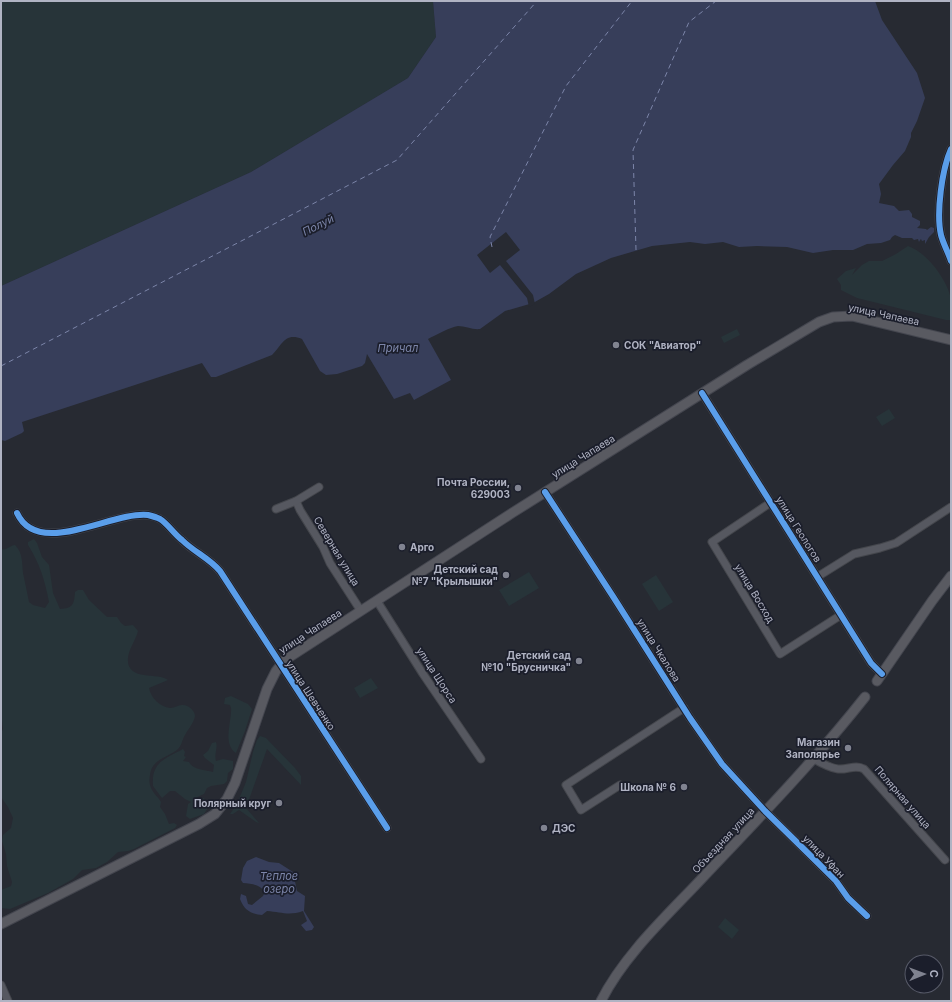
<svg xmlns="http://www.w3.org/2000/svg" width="952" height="1002" viewBox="0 0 952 1002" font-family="Inter,sans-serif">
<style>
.green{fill:#273439}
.water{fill:#373e5a}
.pier{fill:#272a32}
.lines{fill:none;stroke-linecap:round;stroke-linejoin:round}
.ferry{stroke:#7c85a9;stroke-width:1;stroke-dasharray:5 4;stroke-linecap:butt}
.minor-casing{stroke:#44464c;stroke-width:9}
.major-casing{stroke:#44464f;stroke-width:11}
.minor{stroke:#565860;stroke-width:7}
.major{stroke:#595a61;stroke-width:9}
.cycleway-casing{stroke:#1b1e2b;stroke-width:8}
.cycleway{stroke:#5a9eea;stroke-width:6}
.poi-dot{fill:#808390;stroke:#1b1e2b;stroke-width:1.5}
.labels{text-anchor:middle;stroke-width:3.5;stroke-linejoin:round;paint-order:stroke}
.street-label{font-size:10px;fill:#b0b3c3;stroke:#1b1e2b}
.poi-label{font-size:10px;font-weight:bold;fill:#b0b3c3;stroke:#1b1e2b;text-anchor:end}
.water-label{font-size:11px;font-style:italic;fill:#7c85a9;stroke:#1b1e2b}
</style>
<rect width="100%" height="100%" fill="#272a32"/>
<g class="green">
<polygon points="1,1 433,1 436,37 408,78 251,172 1,286"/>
<path d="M908 246C926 252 945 277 950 295 952 302 951 313 951 320H946L857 298 841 290V285L837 279 846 271 856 268 852 275 862 265 869 261H882L896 254Z"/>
<polygon points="737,329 740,335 724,343 721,337"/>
<polygon points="889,409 895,418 882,426 876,417"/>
<path d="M34 539 37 543 42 557 49 565 53 593 60 609C73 608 74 605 75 592L78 590H83L89 600 107 617H117L121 623 125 626 133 625 138 631C136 640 129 648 128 658 126 682 158 672 168 680L149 688C151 698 160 707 170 708 175 708 178 705 182 705 187 704 195 710 195 716 194 723 188 729 185 735 182 740 182 745 178 749 168 758 152 758 150 775 149 780 149 784 152 790 154 794 158 797 161 802L160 807 165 814 169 824 174 823 177 825 175 828 134 849 128 851 118 852 107 862 96 868 82 870 73 879 48 893 10 909 1 908V890L11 886 12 882 7 866 6 854 2 841 3 835 11 828 13 818 8 807 1 797 2 765 1 733 3 729 1 713V549C7 551 10 545 15 545 23 553 22 563 23 573 25 582 27 592 29 602L33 605 45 608 49 602C45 581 40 564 28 545V542Z"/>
<polygon points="529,572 539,588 509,606 499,590"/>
<polygon points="656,575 673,602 659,611 642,584"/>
<polygon points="371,678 378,688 360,698 354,688"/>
<path d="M231 696 248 704 252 709 245 731 236 753C222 744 232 721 231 708L230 705 224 704 225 698Z"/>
<polygon points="260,736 266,738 295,768 301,776 301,785 267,749 246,808 259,823 256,822 239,810 233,814 230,814 237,804 246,782 253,752 257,740"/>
<path d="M216 742C218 748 214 754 216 761L223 759 233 761V769L228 773 227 781 224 784 211 786 207 788 204 794 195 798 193 802 204 798 209 806 204 814 190 819 186 816 188 804 191 802 185 799 175 791H170L162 798 153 786C151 762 165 759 183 749L185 752 184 756 186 757 183 761 189 762C193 770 206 770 213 772L214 765 205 758 203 755 208 751 212 743Z"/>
<polygon points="725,918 739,930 732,939 718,927"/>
</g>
<g class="water">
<path d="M433 1H875L882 20 917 73 925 98 917 121 911 133V137L905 151 893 165 879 184 881 194 879 203 894 206 899 211 909 210 912 214V217L920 221V225L917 228 926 229 927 230 931 227 934 228V232L929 237 925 244V240L922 241 921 239 920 240 919 242 918 239 914 240 912 238H902L895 235 892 237 890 240 881 243 867 244 853 250H833L813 253 787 247 757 246 739 247 723 242 705 244 690 242 652 246 611 258 576 274 549 294 533 303 505 311 480 329C473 330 465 326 458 326 450 327 436 335 428 339L451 380 414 400 410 393 394 399 367 354 365 363 362 366 337 374 326 375 320 371 302 339C284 332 282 346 272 355L216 377H211L202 363 22 422 24 431 22 433 5 441 1 440V286L251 172 408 78 436 37Z"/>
<path d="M256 857 269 862 279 863 293 872 297 891 305 896 304 911 314 927 312 930 306 931 301 925 307 921 303 911C289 916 281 912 267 911L262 915C251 914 244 910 240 899L241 894 246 896 248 904 252 905 263 896 265 892C259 884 252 884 243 883L241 880 243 868 247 861Z"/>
</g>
<polygon class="pier" points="506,232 520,250 506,261 533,295 535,304 529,307 527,298 500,265 490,273 477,255"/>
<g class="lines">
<g class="ferry">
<polyline points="492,247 490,237 566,86 632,1"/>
<polyline points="636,250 633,150 689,22 716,1"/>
<polyline points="1,366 397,160 537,1"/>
</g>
<g class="minor-casing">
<g id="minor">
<path d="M951 149C942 169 936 213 941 235 943 243 948 252 951 261"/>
<polyline points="702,393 871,663 882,674"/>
<polyline points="545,492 614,598 690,718 722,764 765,811 818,863 836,881 848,898 867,916"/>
<polyline points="296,501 300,510 323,547 330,563 361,611"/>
<polyline points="770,503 712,542 780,654 841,615"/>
<polyline points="276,509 296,501 319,487"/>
<path d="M17 513C38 559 112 511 148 515 152 516 156 517 160 519 168 524 174 534 182 540 194 552 209 558 220 571L387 828"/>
<polyline points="817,577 854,554 880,548 896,543 951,507"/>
<polyline points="377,601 423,674 481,759"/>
<path d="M814 759C821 763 830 768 838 769 848 770 855 764 864 769L945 860"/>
<polyline points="620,785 581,810 566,785 684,708"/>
<polyline points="1,985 8,1001"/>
</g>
</g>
<g class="major-casing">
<g id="major">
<polyline points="877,681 932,601 951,576"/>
<polyline points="1,924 199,824 215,814 227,799 235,783 267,689 276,671 285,660 512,513 747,365 819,322 833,317 852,316 951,340"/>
<path d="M601 1001C625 953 671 912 707 873 761 816 816 759 865 697"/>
</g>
</g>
<use href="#minor" class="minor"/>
<use href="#major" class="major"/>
<g class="cycleway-casing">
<g id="cycleway">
<path d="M951 149C942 169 936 213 941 235 943 243 948 252 951 261"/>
<polyline points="702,393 871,663 882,674"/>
<polyline points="545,492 614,598 690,718 722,764 765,811 818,863 836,881 848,898 867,916"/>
<path d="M17 513C38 559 112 511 148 515 152 516 156 517 160 519 168 524 174 534 182 540 194 552 209 558 220 571L387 828"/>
</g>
</g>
<use href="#cycleway" class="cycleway"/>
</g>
<g class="poi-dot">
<circle cx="616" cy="345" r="4"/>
<circle cx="518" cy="488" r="4"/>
<circle cx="402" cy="547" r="4"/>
<circle cx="506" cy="575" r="4"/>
<circle cx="579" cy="661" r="4"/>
<circle cx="848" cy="748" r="4"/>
<circle cx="684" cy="787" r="4"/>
<circle cx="279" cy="803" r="4"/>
<circle cx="544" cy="828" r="4"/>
</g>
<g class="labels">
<g class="street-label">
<text transform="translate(884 314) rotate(12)" y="4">улица Чапаева</text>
<text transform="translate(583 456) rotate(-32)" y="4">улица Чапаева</text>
<text transform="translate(799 529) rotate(58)" y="4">улица Геологов</text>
<text transform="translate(337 551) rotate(59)" y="4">Северная улица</text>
<text transform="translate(755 593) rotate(59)" y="4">улица Восход</text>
<text transform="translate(310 631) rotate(-33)" y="4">улица Чапаева</text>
<text transform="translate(659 650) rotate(58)" y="4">улица Чкалова</text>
<text transform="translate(437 675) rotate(57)" y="4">улица Щорса</text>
<text transform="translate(311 695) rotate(57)" y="4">улица Шевченко</text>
<text transform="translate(903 797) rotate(49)" y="4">Полярная улица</text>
<text transform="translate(723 840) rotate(-47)" y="4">Объездная улица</text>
<text transform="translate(824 856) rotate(46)" y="4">улица Уфан</text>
</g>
<g class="poi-label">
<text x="624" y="349" text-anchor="start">СОК "Авиатор"</text>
<text x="510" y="486">Почта России,<tspan x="510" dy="12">629003</tspan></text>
<text x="410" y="551" text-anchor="start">Арго</text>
<text x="498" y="573">Детский сад<tspan x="498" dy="12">№7 "Крылышки"</tspan></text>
<text x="571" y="659">Детский сад<tspan x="571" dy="12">№10 "Брусничка"</tspan></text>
<text x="840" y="746">Магазин<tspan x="840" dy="12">Заполярье</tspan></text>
<text x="676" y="791">Школа № 6</text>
<text x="271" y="807">Полярный круг</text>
<text x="552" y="832" text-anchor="start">ДЭС</text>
</g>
<g class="water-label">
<text transform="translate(318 225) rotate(-26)" y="4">Полуй</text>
<text x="398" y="352">Причал</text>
<text x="279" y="880">Теплое<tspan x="279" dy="13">озеро</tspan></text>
</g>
</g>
<rect width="952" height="1002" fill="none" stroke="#b0b3c3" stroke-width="4"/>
<g transform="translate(924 974) rotate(89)"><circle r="19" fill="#1b1e2b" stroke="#575a68"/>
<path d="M0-3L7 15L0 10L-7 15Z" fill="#808390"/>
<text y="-6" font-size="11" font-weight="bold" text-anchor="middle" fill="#b0b3c3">С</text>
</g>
</svg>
